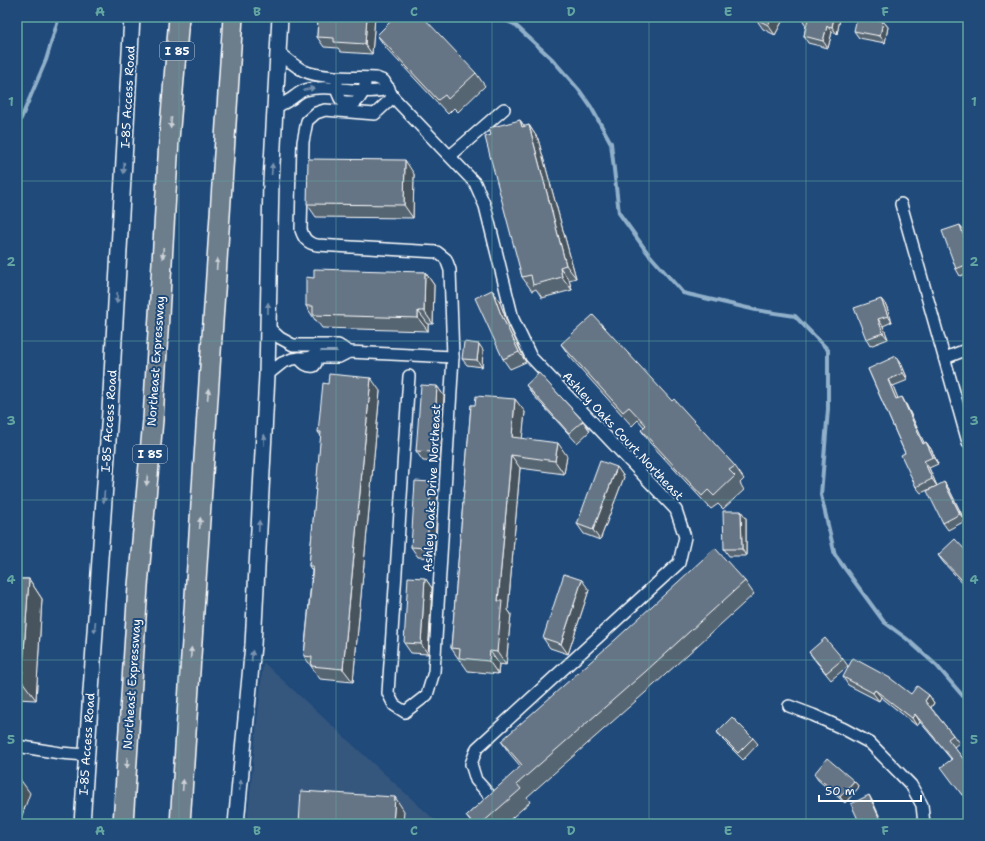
<svg xmlns="http://www.w3.org/2000/svg" width="985" height="841" viewBox="0 0 985 841" font-family="'Shantell Sans',sans-serif">
<style>
.built{fill:#34577d}
.lines{fill:none;stroke-linecap:round;stroke-linejoin:round}
.stream{stroke:#91b0ca;stroke-width:4}
.minor-casing{stroke:#fff;stroke-width:14}
.secondary-casing{stroke:#fff;stroke-width:18}
.motorway-casing{stroke:#fff;stroke-width:22}
.minor{stroke:#1f4a7a;stroke-width:11}
.secondary{stroke:#1f4a7a;stroke-width:15}
.motorway{stroke:#6c7d8c;stroke-width:19}
.wall{fill:#576572;stroke:#fff}
.shaded-wall{fill:#47525d;stroke:#fff}
.building{fill:#657585;stroke:#fff}
.oneway{fill:#7992af}
.oneway2{fill:#ccd2d7}
.grid{fill:none;stroke:#63a6a1;stroke-width:1;stroke-opacity:0.55}
.labels{text-anchor:middle;stroke-width:4;stroke-linejoin:round;paint-order:stroke}
.shield{fill:#1f4a7a;stroke:#bcc9d7;stroke-width:1}
.shield-label{font-size:11px;font-weight:bold;fill:#fff}
.street-label{font-size:12px;fill:#fff;stroke:#1f4a7a}
.neatline{fill:none;stroke:#63a6a1;stroke-width:1.5}
.grid-label{font-size:13px;text-anchor:middle;font-weight:bold;fill:#63a6a1}
</style>
<rect width="100%" height="100%" fill="#1f4a7a"/>
<filter id="ink" filterUnits="userSpaceOnUse"><feTurbulence type="fractalNoise" baseFrequency=".025" numOctaves="2"/><feDisplacementMap in="SourceGraphic" scale="8" xChannelSelector="R" yChannelSelector="G"/><feConvolveMatrix kernelMatrix="1 2 1 2 8 2 1 2 1" color-interpolation-filters="sRGB"/></filter>
<g filter="url(#ink)">
<polygon class="built" points="263,662 439,824 247,824"/>
<g class="lines">
<g class="stream">
<polyline points="497,17 514,24 552,59 579,90 591,107 611,143 619,213 647,252 683,293 756,310 795,316 828,350 828,409 821,495 835,555 884,622 907,639 937,666 968,702"/>
<polyline points="17,128 46,60 59,17"/>
</g>
<g class="minor-casing">
<g id="minor">
<path d="M278 52C286 58 294 66 304 71 322 79 356 77 376 78L384 81 393 97 475 183 485 206 513 319 531 357 676 510 685 537 679 563 477 748 471 764 476 780 494 800"/>
<path d="M337 81C336 89 337 96 343 102H356C362 97 364 91 365 84"/>
<path d="M393 97 375 114 325 110 316 113 307 121 303 142 301 230C304 239 307 243 317 245L437 252 446 259 450 270 453 357"/>
<path d="M276 107C282 104 289 101 295 96 298 94 301 91 305 90 332 82 366 98 389 88"/>
<polyline points="450,156 504,109"/>
<polyline points="901,204 968,442"/>
<polyline points="268,327 280,338 293,345 338,345 349,352"/>
<path d="M299 358C304 364 307 367 314 366L316 363 315 351"/>
<polyline points="945,358 968,349"/>
<polyline points="267,375 282,363 292,359 315,357 339,357 349,352 453,357 434,672 427,695 405,712 394,705 388,693 409,376"/>
<polyline points="789,706 813,715 844,729 870,743 911,785 922,805 924,824"/>
<polyline points="17,746 60,753 86,755"/>
</g>
</g>
<g class="secondary-casing">
<g id="secondary">
<polyline points="82,824 110,411 132,17"/>
<polyline points="236,824 253,645 267,375 271,182 280,17"/>
</g>
</g>
<g class="motorway-casing">
<g id="motorway">
<polyline points="123,824 138,586 153,420 169,140 179,17"/>
<polyline points="180,824 233,17"/>
</g>
</g>
<use href="#minor" class="minor"/>
<use href="#secondary" class="secondary"/>
<use href="#motorway" class="motorway"/>
</g>
<g class="wall">
<polygon points="318,17 375,17 372,54 341,52 338,48 324,47 317,37"/>
<polygon points="757,17 788,17 787,19 784,18 775,35 763,29 756,19"/>
<polygon points="801,17 839,17 840,19 837,34 832,32 828,48 808,43 804,36 806,25 805,24"/>
<polygon points="883,21 888,27 885,43 859,38 854,31"/>
<polygon points="377,35 476,73 485,86 458,112 454,108 448,114 386,48"/>
<polygon points="520,120 525,127 529,125 538,139 576,278 569,280 572,290 542,298 536,289 532,291 522,277 491,135"/>
<polygon points="414,174 413,218 316,217 307,204"/>
<polygon points="965,231 968,242 968,273 960,276 956,269"/>
<polygon points="425,272 434,285 433,324 428,324 428,331 322,328 316,320 315,320 306,306 314,278"/>
<polygon points="492,290 499,300 507,322 526,362 510,369 503,359"/>
<polygon points="886,305 892,322 883,326 888,339 870,346 866,339"/>
<polygon points="561,344 672,401 735,466 744,479 740,483 744,490 723,509 718,504 711,509 650,443 641,430 644,427 638,420 632,426 570,357"/>
<polygon points="483,350 482,367 467,365 462,359"/>
<polygon points="901,363 908,380 893,386 898,399 906,404 924,443 926,442 931,449 938,464 929,468 937,486 921,493 916,487 905,453 868,369"/>
<polygon points="526,385 583,421 590,431 577,443 533,395"/>
<polygon points="437,386 444,396 440,462 423,461 416,451"/>
<polygon points="380,391 353,682 320,679 304,656 312,571 309,566 321,436 318,432"/>
<polygon points="471,405 525,412 522,439 567,456 564,474 520,468 508,610 511,614 506,665 499,664 498,674 468,671 461,661 460,661 451,648"/>
<polygon points="617,467 624,477 600,540 584,534 577,524"/>
<polygon points="944,482 949,489 965,521 948,530 943,523"/>
<polygon points="438,492 434,558 418,557 411,547"/>
<polygon points="746,518 746,556 729,556 724,549"/>
<polygon points="968,553 968,585 966,587 943,562 938,555"/>
<polygon points="425,578 432,588 428,654 411,653 404,643"/>
<polygon points="17,579 29,579 42,599 36,700 17,699"/>
<polygon points="745,581 754,594 654,685 527,797 530,802 505,824 472,824 466,816 521,767 510,754 501,741"/>
<polygon points="589,590 568,654 550,648 543,638"/>
<polygon points="809,652 843,659 848,666 831,680 814,659"/>
<polygon points="843,677 911,694 929,695 934,703 931,708 953,735 959,743 954,747 968,765 968,802 947,774 951,759 920,722 917,726 881,697 879,701 848,685"/>
<polygon points="717,732 753,738 758,744 743,760 722,739"/>
<polygon points="814,774 854,781 859,787 845,803 818,780"/>
</g>
<g class="shaded-wall">
<polygon points="367,17 375,17 372,54 365,44"/>
<polygon points="772,17 783,17 784,18 775,35 768,25"/>
<polygon points="834,17 839,17 840,19 837,34 832,27"/>
<polygon points="883,21 888,27 885,43 880,36"/>
<polygon points="827,26 832,32 828,48 823,41"/>
<polygon points="520,120 529,133 522,127"/>
<polygon points="529,125 538,139 576,278 566,265"/>
<polygon points="405,160 414,174 413,218 404,205"/>
<polygon points="960,225 965,231 968,242 968,249"/>
<polygon points="560,267 569,280 572,290 562,277"/>
<polygon points="425,272 434,285 433,324 424,311"/>
<polygon points="492,290 499,300 507,322 526,362 519,352 500,312"/>
<polygon points="881,299 886,305 892,322 888,316"/>
<polygon points="418,311 428,324 428,331 418,318"/>
<polygon points="878,319 883,326 888,339 883,333"/>
<polygon points="479,344 483,350 482,367 477,360"/>
<polygon points="896,356 901,363 908,380 903,373"/>
<polygon points="371,378 380,391 353,682 343,669"/>
<polygon points="888,380 893,386 901,406 896,399"/>
<polygon points="437,386 444,396 440,462 433,452"/>
<polygon points="902,397 906,404 928,451 923,444"/>
<polygon points="515,399 525,412 521,450 512,437"/>
<polygon points="926,442 931,449 938,464 933,457"/>
<polygon points="558,443 567,456 564,474 555,461"/>
<polygon points="511,455 520,468 508,610 511,614 506,665 497,652 498,601"/>
<polygon points="924,461 929,468 937,486 932,479"/>
<polygon points="617,467 624,477 600,540 593,530"/>
<polygon points="431,482 438,492 434,558 427,548"/>
<polygon points="944,482 949,489 965,521 960,514"/>
<polygon points="741,511 746,518 746,556 742,549"/>
<polygon points="425,578 432,588 428,654 421,644"/>
<polygon points="29,579 42,599 36,700 22,681"/>
<polygon points="582,580 589,590 568,654 561,644"/>
<polygon points="490,651 499,664 498,674 489,661"/>
<polygon points="875,690 881,697 879,701 873,693"/>
<polygon points="929,695 934,703 930,708 925,701"/>
<polygon points="915,714 920,722 917,726 912,718"/>
<polygon points="17,775 30,793 19,824 17,824"/>
<polygon points="854,781 859,787 845,803 840,797"/>
<polygon points="869,795 873,802 883,824 882,824"/>
<polygon points="395,797 404,811 403,824 393,824"/>
</g>
<g class="building">
<polygon points="318,17 367,17 365,44 334,42 334,38 317,37"/>
<polygon points="395,17 423,17 476,73 448,99 445,95 438,100 377,35"/>
<polygon points="757,17 772,17 768,25 756,19"/>
<polygon points="801,17 834,17 832,27 827,26 823,41 804,36 808,19 801,18"/>
<polygon points="857,17 862,17 883,21 880,36 854,31"/>
<polygon points="520,120 522,127 529,125 566,265 560,267 562,277 533,285 531,275 522,277 485,137 491,135 489,128"/>
<polygon points="308,159 405,160 404,205 307,204"/>
<polygon points="960,225 968,249 968,264 956,269 942,231"/>
<polygon points="314,269 425,272 424,311 418,311 418,318 313,315 313,306 306,306 306,277 314,278"/>
<polygon points="492,290 500,312 519,352 503,359 475,298"/>
<polygon points="881,299 888,316 878,319 883,333 866,339 854,308"/>
<polygon points="593,315 672,401 674,399 735,466 729,470 735,476 714,496 708,490 702,496 641,430 646,425 629,407 623,412 561,344"/>
<polygon points="464,342 479,344 477,360 462,359"/>
<polygon points="896,356 903,373 888,380 896,399 902,397 923,444 926,442 933,457 924,461 932,479 916,487 901,455 905,453 868,369"/>
<polygon points="539,373 583,421 569,433 526,385"/>
<polygon points="329,374 371,378 343,669 311,666 312,657 304,656 313,566 309,566 321,432 318,432 323,383 328,384"/>
<polygon points="421,385 437,386 433,452 416,451"/>
<polygon points="476,396 515,399 512,437 558,443 555,461 511,455 498,601 502,601 497,652 490,651 489,661 459,658 460,649 451,648 471,405 475,405"/>
<polygon points="600,461 617,467 593,530 577,524"/>
<polygon points="415,481 431,482 427,548 411,547"/>
<polygon points="944,482 960,514 943,523 927,491"/>
<polygon points="723,511 741,511 742,549 724,549"/>
<polygon points="955,539 968,553 968,574 962,580 938,555"/>
<polygon points="715,548 745,581 645,672 517,784 521,789 481,824 473,824 466,816 522,765 501,741 615,640"/>
<polygon points="564,574 582,580 561,644 543,638"/>
<polygon points="408,577 425,578 421,644 404,643"/>
<polygon points="17,579 29,579 22,681 17,681"/>
<polygon points="825,638 843,659 826,673 809,652"/>
<polygon points="853,658 890,678 911,694 917,686 929,695 925,701 953,735 948,739 968,765 968,790 962,795 941,767 952,759 915,714 912,718 875,690 873,693 843,677"/>
<polygon points="732,717 753,738 738,753 717,732"/>
<polygon points="827,758 854,781 840,797 814,774"/>
<polygon points="301,791 395,797 393,824 299,824"/>
<polygon points="869,795 882,824 860,824 851,804"/>
</g>
<defs><path id="oneway-solid" d="M-6-.8H1V-3.2L6.5 0L1 3.2V.8H-6Z"/></defs>
<g class="oneway">
<use href="#oneway-solid" transform="translate(309 89) rotate(-12)"/>
<use href="#oneway-solid" transform="translate(124 168) rotate(93)"/>
<use href="#oneway-solid" transform="translate(272 169) rotate(-86)"/>
<use href="#oneway-solid" transform="translate(117 298) rotate(93)"/>
<use href="#oneway-solid" transform="translate(268 308) rotate(-89)"/>
<use href="#oneway-solid" transform="translate(264 440) rotate(-87)"/>
<use href="#oneway-solid" transform="translate(104 497) rotate(94)"/>
<use href="#oneway-solid" transform="translate(259 526) rotate(-87)"/>
<use href="#oneway-solid" transform="translate(95 627) rotate(94)"/>
<use href="#oneway-solid" transform="translate(252 656) rotate(-85)"/>
<use href="#oneway-solid" transform="translate(240 785) rotate(-85)"/>
</g>
<g class="oneway2">
<use href="#oneway-solid" transform="translate(171 123) rotate(95)"/>
<use href="#oneway-solid" transform="translate(163 253) rotate(93)"/>
<use href="#oneway-solid" transform="translate(217 264) rotate(-86)"/>
<use href="#oneway-solid" transform="translate(208 394) rotate(-86)"/>
<use href="#oneway-solid" transform="translate(147 480) rotate(95)"/>
<use href="#oneway-solid" transform="translate(200 523) rotate(-86)"/>
<use href="#oneway-solid" transform="translate(191 653) rotate(-86)"/>
<use href="#oneway-solid" transform="translate(127 763) rotate(94)"/>
<use href="#oneway-solid" transform="translate(183 785) rotate(-86)"/>
</g>
</g>
<path class="grid" d="M179 17V824M336 17V824M492 17V824M649 17V824M806 17V824M17 181H968M17 341H968M17 500H968M17 660H968"/>
<g class="labels">
<g class="shield">
<rect x="160" y="42" width="34" height="18" rx="3"/>
<rect x="133" y="445" width="34" height="18" rx="3"/>
</g>
<g class="shield-label">
<text x="177" y="55">I 85</text>
<text x="150" y="458">I 85</text>
</g>
<g class="street-label">
<text transform="translate(128 97) rotate(-87)" y="4">I-85 Access Road</text>
<text transform="translate(156 361) rotate(-86)" y="4">Northeast Expressway</text>
<text transform="translate(109 421) rotate(-86)" y="4">I-85 Access Road</text>
<text transform="translate(623 436) rotate(47)" y="4">Ashley Oaks Court Northeast</text>
<text transform="translate(432 488) rotate(-87)" y="4">Ashley Oaks Drive Northeast</text>
<text transform="translate(132 684) rotate(-86)" y="4">Northeast Expressway</text>
<text transform="translate(87 744) rotate(-86)" y="4">I-85 Access Road</text>
</g>
</g>
<rect width="985" height="841" fill="none" stroke="#1f4a7a" stroke-width="44"/>
<path d="M819 795v6h102v-6" fill="none" stroke="#ffffff" stroke-width="2"/>
<text x="825" y="795" font-size="12" fill="#ffffff" stroke="#1f4a7a" stroke-width="3" paint-order="stroke">50 m</text>
<rect x="22" y="22" width="941" height="797" class="neatline"/>
<g class="grid-label">
<text x="100" y="16">A</text>
<text x="257" y="16">B</text>
<text x="414" y="16">C</text>
<text x="571" y="16">D</text>
<text x="728" y="16">E</text>
<text x="885" y="16">F</text>
<text x="11" y="106">1</text>
<text x="974" y="106">1</text>
<text x="11" y="266">2</text>
<text x="974" y="266">2</text>
<text x="11" y="425">3</text>
<text x="974" y="425">3</text>
<text x="11" y="584">4</text>
<text x="974" y="584">4</text>
<text x="11" y="744">5</text>
<text x="974" y="744">5</text>
<text x="100" y="835">A</text>
<text x="257" y="835">B</text>
<text x="414" y="835">C</text>
<text x="571" y="835">D</text>
<text x="728" y="835">E</text>
<text x="885" y="835">F</text>
</g>
</svg>
